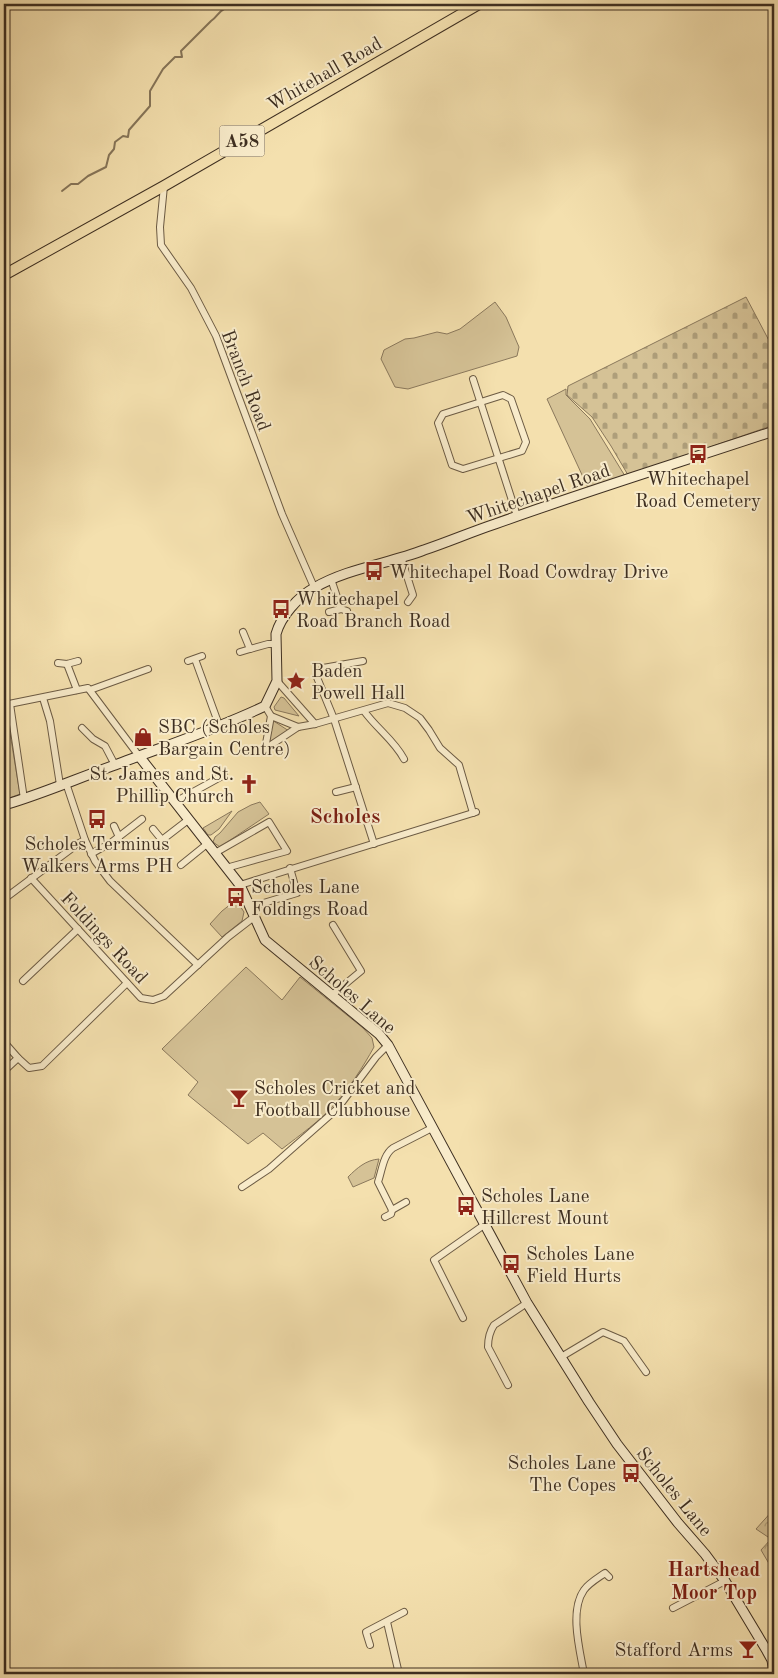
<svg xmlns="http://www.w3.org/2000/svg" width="778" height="1678" viewBox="0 0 778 1678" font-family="'Old Standard TT',serif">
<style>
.green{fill:#d5c296;stroke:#8a785c}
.forest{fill:url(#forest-crowns);stroke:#8a785c}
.cemetery{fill:url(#cemetery-stones);stroke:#8a785c}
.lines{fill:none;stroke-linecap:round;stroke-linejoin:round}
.stream{stroke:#867559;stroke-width:2}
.minor-casing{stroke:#6c5b44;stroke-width:8}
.secondary-casing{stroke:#3e2f21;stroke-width:11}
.trunk-casing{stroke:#3e2f21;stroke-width:12}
.minor{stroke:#f8ebca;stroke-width:6}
.secondary{stroke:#f8ebca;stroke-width:9}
.trunk{stroke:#f4e0ae;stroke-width:10}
.labels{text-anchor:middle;stroke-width:4;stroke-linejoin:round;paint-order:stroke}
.shield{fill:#f8ebca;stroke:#766754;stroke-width:1}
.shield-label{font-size:18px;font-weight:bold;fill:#3e2f21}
.street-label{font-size:19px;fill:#3e2f21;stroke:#f8ebca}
.poi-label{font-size:19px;fill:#3e2f21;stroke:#f8ebca;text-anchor:start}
.neighbourhood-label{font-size:20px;font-weight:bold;fill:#7a1f14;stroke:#f8ebca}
.quarter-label{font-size:21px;font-weight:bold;fill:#7a1f14;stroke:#f8ebca}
</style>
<defs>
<pattern id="forest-crowns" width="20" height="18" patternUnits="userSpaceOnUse" patternTransform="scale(1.25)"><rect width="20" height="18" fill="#d5c296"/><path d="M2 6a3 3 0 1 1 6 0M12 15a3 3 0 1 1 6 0" fill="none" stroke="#ae9e7a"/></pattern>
<pattern id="cemetery-stones" width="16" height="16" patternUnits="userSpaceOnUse" patternTransform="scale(1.25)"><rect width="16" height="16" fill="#d5c296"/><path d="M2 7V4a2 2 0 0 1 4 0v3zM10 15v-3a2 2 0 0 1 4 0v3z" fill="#ae9e7a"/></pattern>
</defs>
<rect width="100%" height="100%" fill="#f4e0ae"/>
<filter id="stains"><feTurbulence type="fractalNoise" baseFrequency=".004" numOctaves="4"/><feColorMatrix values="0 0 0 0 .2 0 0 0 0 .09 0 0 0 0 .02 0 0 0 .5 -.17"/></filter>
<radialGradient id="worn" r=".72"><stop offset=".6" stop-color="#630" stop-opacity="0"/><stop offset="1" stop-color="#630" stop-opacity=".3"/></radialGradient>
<g class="green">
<polygon points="495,302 506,317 519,347 517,356 408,389 395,387 381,359 384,350 405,339 414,338 437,332 447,334 460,329"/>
<polygon points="566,389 566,395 590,419 625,476 589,490 547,399"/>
<polygon points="281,697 284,698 299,716 275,710 274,707"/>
<polygon points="6,709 20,794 4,800 4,710"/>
<polygon points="272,720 289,731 271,741 269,740"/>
<polygon points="260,802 269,814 220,847 213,842 215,837 220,833 238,812 251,805"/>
<polygon points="232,811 219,829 211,835 208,835 203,828"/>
<polygon points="236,900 244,912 242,921 222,937 210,924 222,911"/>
<path d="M246 967 282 1000 300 977 363 1028 372 1038 374 1047C363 1067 350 1087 335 1104 320 1121 300 1135 282 1149L263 1133 248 1144 188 1095 198 1082 162 1049Z"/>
<path d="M379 1159 374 1178 353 1187 348 1177C357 1168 366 1160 379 1159Z"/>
</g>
<polygon class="forest" points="774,1509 774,1565 771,1567 761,1550 771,1539 756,1529"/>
<polygon class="cemetery" points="746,297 774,350 774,425 628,475 611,446 592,417 567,395 568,386"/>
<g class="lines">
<path class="stream" d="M62 191 71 184H78L88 176 106 167 109 155 114 149 115 142 123 136 128 137 129 130 150 106V91L163 69 175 57H182L181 51 211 21C217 17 218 12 224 9L226 4"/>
<g class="minor-casing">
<g id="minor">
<polyline points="164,186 160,227 161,245 191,288 216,336 282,514 314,587"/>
<polyline points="473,379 517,516"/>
<polygon points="503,395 511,399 526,442 522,451 463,469 452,465 438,423 443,414"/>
<polyline points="401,557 413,595 408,602"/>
<polyline points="331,579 341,609"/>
<polyline points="329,612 341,609 347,611"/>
<polyline points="243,632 250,649 268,644 277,644"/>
<polyline points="240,652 250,649"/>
<polyline points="195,659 219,725"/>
<polyline points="188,661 202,656"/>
<polyline points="363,661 323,668 316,675 334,719 374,844"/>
<polyline points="58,663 67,664 78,661"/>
<polyline points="67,664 77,690"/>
<polyline points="277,681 315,724"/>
<polyline points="90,690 148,669"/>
<polyline points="43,698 50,721 60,785"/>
<polyline points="10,704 24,799"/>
<polyline points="4,705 88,688 139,756"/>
<polyline points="265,706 271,716 298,727"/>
<path d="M364 711C377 729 394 740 404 759"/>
<polyline points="82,728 93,739 105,746 115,765"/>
<polyline points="265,749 298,727 315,724 388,703 405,708 420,718 429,730 440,748 459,765 473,813"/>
<polyline points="265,749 271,716"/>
<polyline points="66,783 85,840 95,861 110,881 198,965"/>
<polyline points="336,792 356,787"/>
<polyline points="175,802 224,775"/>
<polyline points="114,826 119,837"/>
<polyline points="153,829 162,840 188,820"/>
<polyline points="215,853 269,822 287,851 226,868"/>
<polyline points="91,854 112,842 142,819"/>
<polyline points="181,865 207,844"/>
<polyline points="31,878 141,998 153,1000 164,996 228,937 254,917"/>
<polyline points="240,885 476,812"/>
<polyline points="4,899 79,843 85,840"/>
<polyline points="250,907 297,893 290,868"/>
<polyline points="23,981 78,929"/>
<polyline points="332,995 361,971 333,925"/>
<polyline points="4,1042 18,1058 29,1068 42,1066 127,983"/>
<polyline points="4,1071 18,1058"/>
<polyline points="242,1187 269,1169 337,1109 376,1057 388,1045"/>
<path d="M406 1202 392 1210 378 1182C382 1171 383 1155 393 1148L432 1128"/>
<polyline points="385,1217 391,1214 392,1210"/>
<polyline points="463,1318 434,1260 484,1225"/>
<polyline points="561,1357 603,1332 624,1341 646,1372"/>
<path d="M508 1385 488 1347C488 1340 490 1331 494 1325L527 1303"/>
<polyline points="673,1608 725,1581"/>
<polyline points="387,1622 399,1674"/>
<polyline points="370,1645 366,1632 404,1612"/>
<path d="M584 1674C580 1651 569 1611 584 1590 589 1583 598 1578 605 1573L609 1577"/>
</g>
</g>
<g class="secondary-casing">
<g id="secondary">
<polyline points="139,756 240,885 265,940 379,1034 388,1045 527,1303 589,1402 617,1444 678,1523 705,1554 725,1581 767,1651 772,1660 774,1674"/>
<path d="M4 805C42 794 78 778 115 765 165 746 217 729 265 706L277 681 276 634C281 616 298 597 314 588 348 568 388 564 424 550 448 542 471 532 495 524 587 491 681 462 774 431"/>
</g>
</g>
<g class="trunk-casing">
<polyline id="trunk" points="4,275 164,186 479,4"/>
</g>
<use href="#minor" class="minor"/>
<use href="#secondary" class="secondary"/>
<use href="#trunk" class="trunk"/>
</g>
<defs>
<g id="bus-bare" transform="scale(1.5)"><path d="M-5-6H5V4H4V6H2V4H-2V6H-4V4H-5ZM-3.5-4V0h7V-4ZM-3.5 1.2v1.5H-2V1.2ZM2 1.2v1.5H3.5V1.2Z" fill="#8f2418" stroke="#f8ebca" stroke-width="2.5" paint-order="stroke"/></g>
<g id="sight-bare" transform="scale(1.5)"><path d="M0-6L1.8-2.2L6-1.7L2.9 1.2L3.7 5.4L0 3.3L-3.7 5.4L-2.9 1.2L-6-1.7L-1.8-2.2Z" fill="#8f2418" stroke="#f8ebca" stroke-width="2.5" paint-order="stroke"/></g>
<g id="shop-bare" transform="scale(1.5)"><path d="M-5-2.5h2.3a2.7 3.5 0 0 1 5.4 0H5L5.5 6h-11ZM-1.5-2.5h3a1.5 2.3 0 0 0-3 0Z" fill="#8f2418" stroke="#f8ebca" stroke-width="2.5" paint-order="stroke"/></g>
<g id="church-bare" transform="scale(1.5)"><path d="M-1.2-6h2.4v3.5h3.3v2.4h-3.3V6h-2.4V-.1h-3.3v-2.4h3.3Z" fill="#8f2418" stroke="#f8ebca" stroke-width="2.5" paint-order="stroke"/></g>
<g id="bar-bare" transform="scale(1.5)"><path d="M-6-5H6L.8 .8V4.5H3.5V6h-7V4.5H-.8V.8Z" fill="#8f2418" stroke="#f8ebca" stroke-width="2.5" paint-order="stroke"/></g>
</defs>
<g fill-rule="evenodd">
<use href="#bus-bare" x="698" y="454"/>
<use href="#bus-bare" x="374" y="571"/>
<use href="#bus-bare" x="281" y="609"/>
<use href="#sight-bare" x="296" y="681"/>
<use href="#shop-bare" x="143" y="737"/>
<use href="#church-bare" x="249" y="784"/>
<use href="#bus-bare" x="97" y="819"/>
<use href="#bus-bare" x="236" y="897"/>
<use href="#bar-bare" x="239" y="1098"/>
<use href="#bus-bare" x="466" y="1206"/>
<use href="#bus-bare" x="511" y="1264"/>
<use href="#bus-bare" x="631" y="1473"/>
<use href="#bar-bare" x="748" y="1649"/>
</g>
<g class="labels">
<rect class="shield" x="219.5" y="125.5" width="45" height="31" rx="4"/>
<g class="shield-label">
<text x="242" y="147">A58</text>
</g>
<g class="street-label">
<text transform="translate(324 73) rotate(-30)" y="7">Whitehall Road</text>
<text transform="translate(247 380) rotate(69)" y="7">Branch Road</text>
<text transform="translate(538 493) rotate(-19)" y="7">Whitechapel Road</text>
<text transform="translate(105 937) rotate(47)" y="7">Foldings Road</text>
<text transform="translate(353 994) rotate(41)" y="7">Scholes Lane</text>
<text transform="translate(675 1491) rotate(51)" y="7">Scholes Lane</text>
</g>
<g class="poi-label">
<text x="698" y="485" text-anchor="middle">Whitechapel<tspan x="698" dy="22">Road Cemetery</tspan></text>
<text x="389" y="578">Whitechapel Road Cowdray Drive</text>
<text x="296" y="605">Whitechapel<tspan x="296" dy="22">Road Branch Road</tspan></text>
<text x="311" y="677">Baden<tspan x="311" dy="22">Powell Hall</tspan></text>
<text x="158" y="733">SBC (Scholes<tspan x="158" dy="22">Bargain Centre)</tspan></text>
<text x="234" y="780" text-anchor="end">St. James and St.<tspan x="234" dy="22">Phillip Church</tspan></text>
<text x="97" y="850" text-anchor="middle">Scholes Terminus<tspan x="97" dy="22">Walkers Arms PH</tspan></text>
<text x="251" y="893">Scholes Lane<tspan x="251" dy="22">Foldings Road</tspan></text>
<text x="254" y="1094">Scholes Cricket and<tspan x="254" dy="22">Football Clubhouse</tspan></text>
<text x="481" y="1202">Scholes Lane<tspan x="481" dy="22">Hillcrest Mount</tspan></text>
<text x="526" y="1260">Scholes Lane<tspan x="526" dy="22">Field Hurts</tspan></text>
<text x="616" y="1469" text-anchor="end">Scholes Lane<tspan x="616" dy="22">The Copes</tspan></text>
<text x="733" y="1656" text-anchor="end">Stafford Arms</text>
</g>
<g class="neighbourhood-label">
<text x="714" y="1576">Hartshead<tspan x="714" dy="23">Moor Top</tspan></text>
</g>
<g class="quarter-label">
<text x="345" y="823">Scholes</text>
</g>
</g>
<rect width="778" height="1678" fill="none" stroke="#f4e0ae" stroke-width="20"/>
<rect x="5" y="5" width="768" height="1668" fill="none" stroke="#3e2f21" stroke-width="2.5"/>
<rect x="10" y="10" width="758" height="1658" fill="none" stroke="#3e2f21"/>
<rect width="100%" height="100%" filter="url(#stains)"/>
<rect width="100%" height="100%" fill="url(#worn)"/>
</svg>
